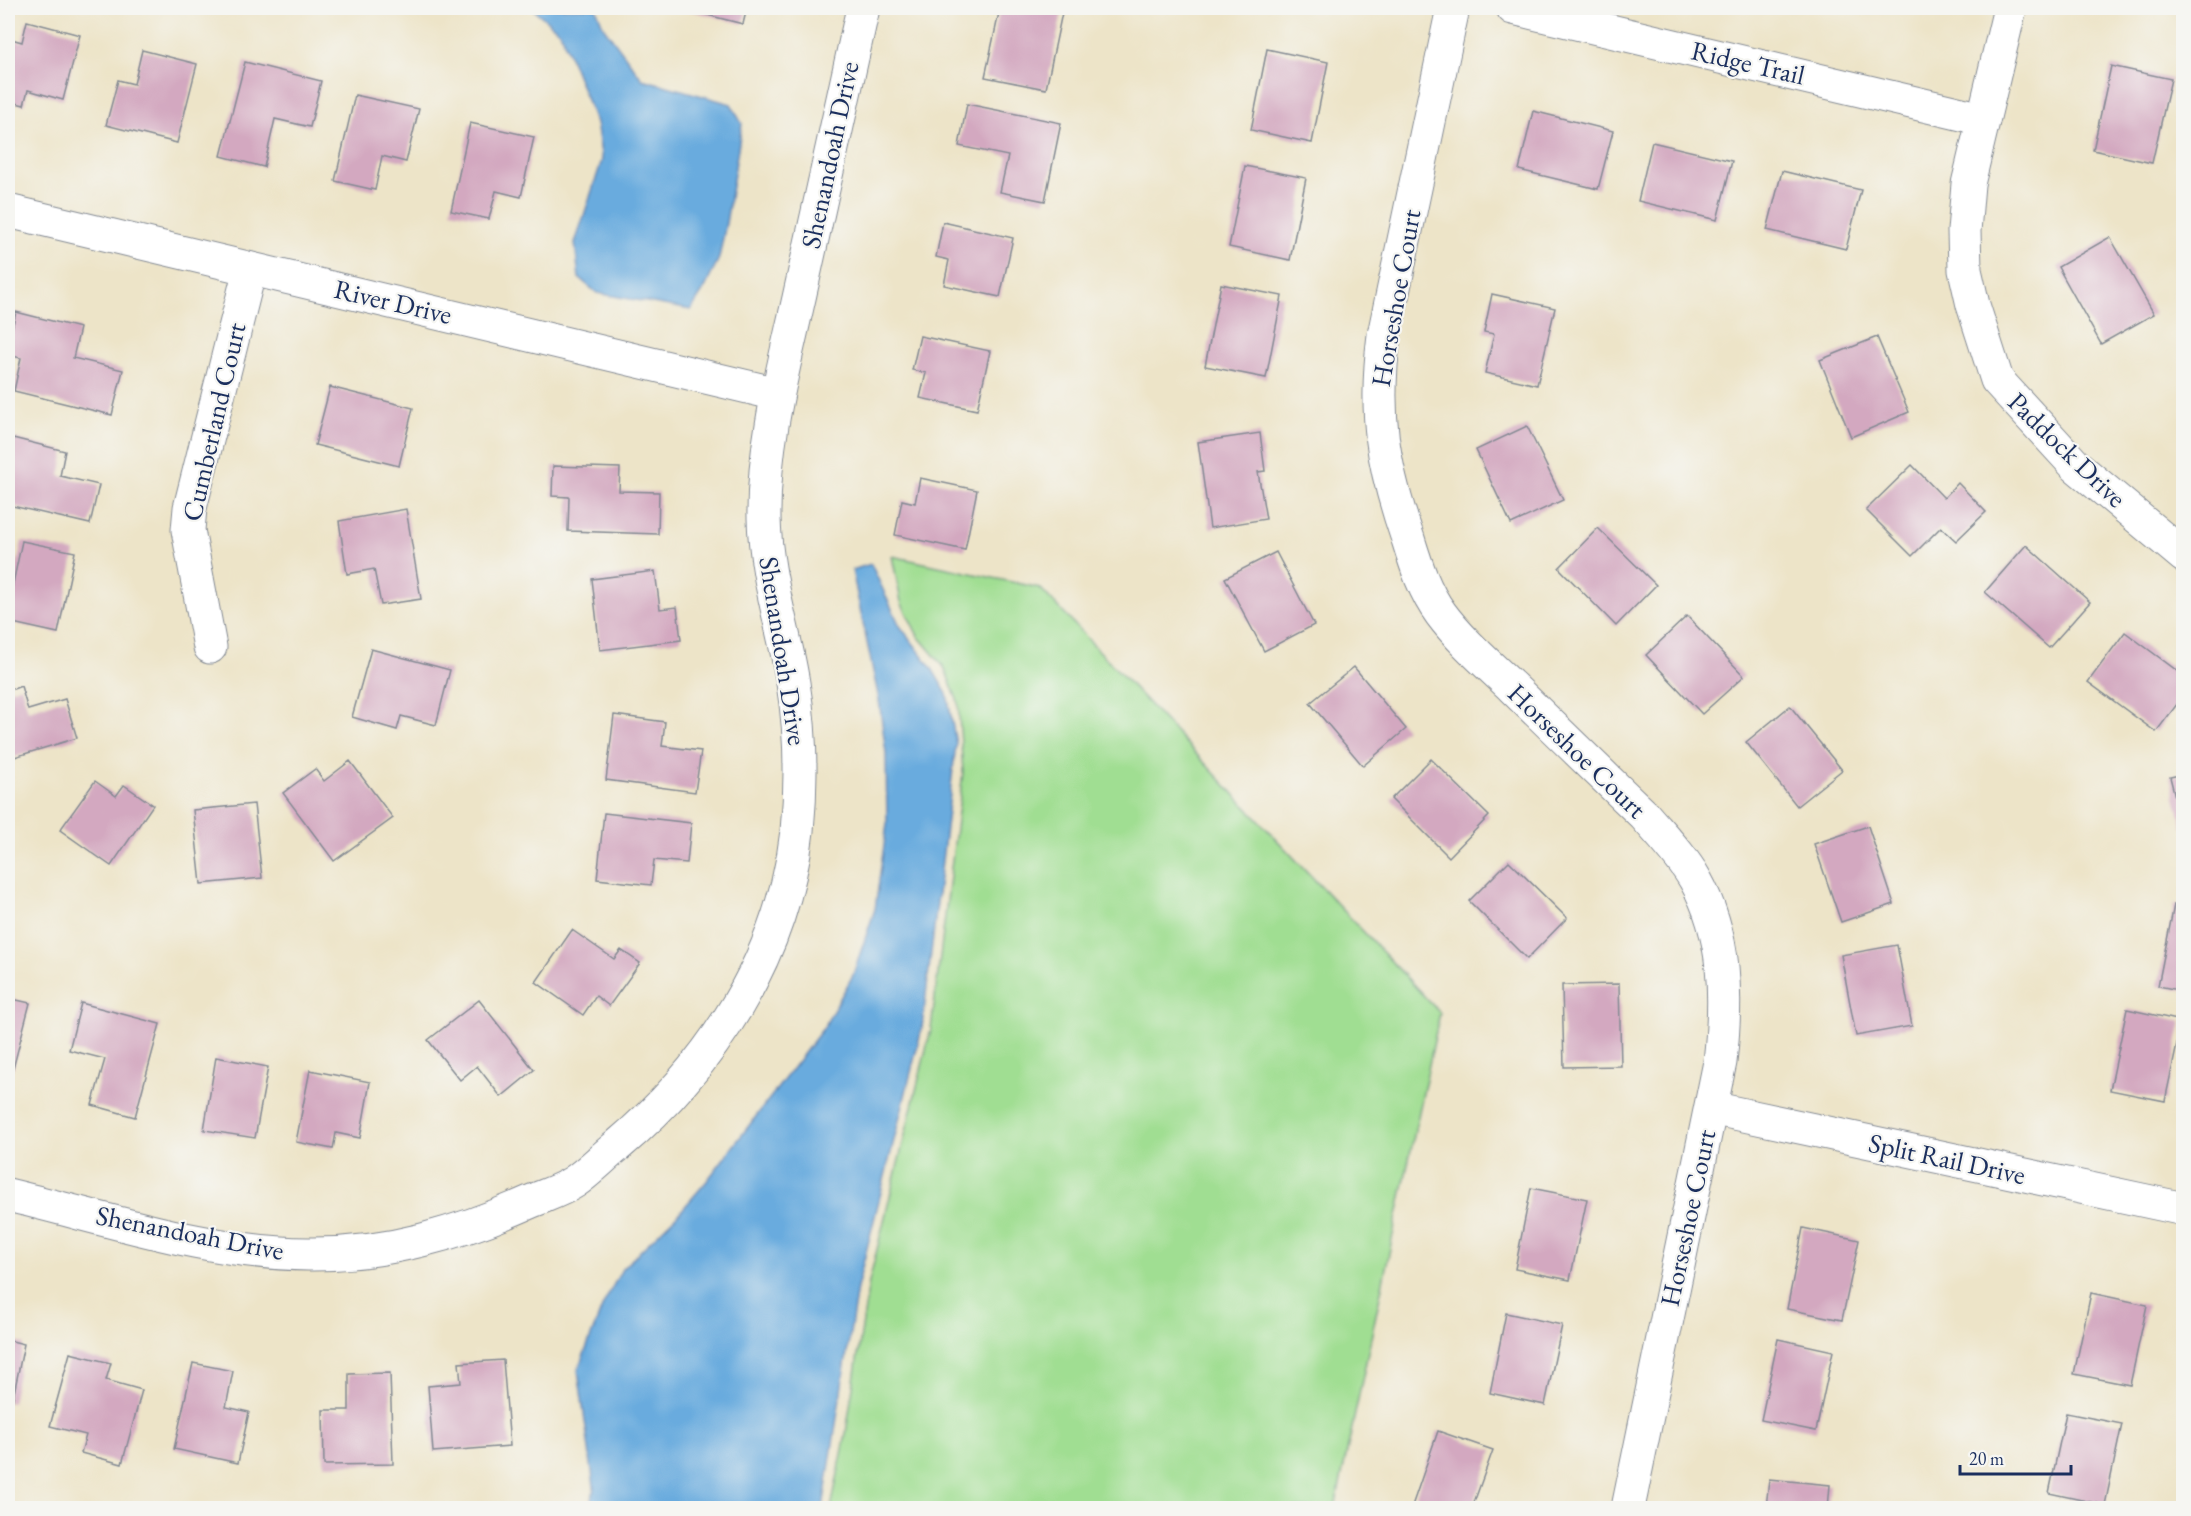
<svg xmlns="http://www.w3.org/2000/svg" width="2191" height="1516" viewBox="0 0 2191 1516" font-family="'EB Garamond',serif">
<style>
.green{fill:#a0de92;stroke:#5e8678;stroke-width:1.5}
.water{fill:#69abde;stroke:#426d9e;stroke-width:1.5}
.building{fill:#d3a8c0}
.lines{fill:none;stroke-linecap:round;stroke-linejoin:round}
.minor-casing{stroke:#848a93;stroke-width:35}
.minor{stroke:#fff;stroke-width:33}
.labels{text-anchor:middle;stroke-width:4.5;stroke-linejoin:round;paint-order:stroke}
.street-label{font-size:27px;fill:#1b2f5e;stroke:#f6f6f2}
</style>
<rect width="100%" height="100%" fill="#f6f6f2"/>
<filter id="ink" filterUnits="userSpaceOnUse"><feTurbulence type="fractalNoise" baseFrequency=".0167" numOctaves="2"/><feDisplacementMap in="SourceGraphic" scale="12" xChannelSelector="R" yChannelSelector="G"/><feConvolveMatrix kernelMatrix="1 2 1 2 8 2 1 2 1" color-interpolation-filters="sRGB"/></filter>
<filter id="wash" filterUnits="userSpaceOnUse"><feTurbulence type="fractalNoise" baseFrequency=".008" numOctaves="4" result="noise"/><feDisplacementMap in="SourceGraphic" scale="24" xChannelSelector="R" yChannelSelector="G"/><feGaussianBlur stdDeviation="1.35" result="paint"/><feColorMatrix in="noise" values="0 0 0 0 0 0 0 0 0 0 0 0 0 0 0 0 0 1.4 0 .05"/><feComposite in="paint" operator="in"/></filter>
<g filter="url(#wash)">
<rect width="100%" height="100%" fill="#ede4c8"/>
<polygon class="green" points="892,556 1040,588 1440,1013 1335,1508 831,1508 845,1439 869,1282 931,1029 963,772 958,702 944,667 918,636 901,602"/>
<g class="water">
<polygon points="532,8 596,8 603,26 642,79 731,104 742,124 726,223 719,258 705,288 691,310 597,293 579,278 575,243 602,160 596,123 560,32"/>
<polygon points="871,564 900,626 931,667 947,694 956,744 922,1028 857,1288 823,1508 591,1508 594,1486 578,1370 603,1305 622,1269 681,1211 706,1182 824,1027 853,975 875,909 887,824 886,753 879,700 852,570"/>
</g>
<g id="blocks">
<g class="building">
<polygon points="680,8 747,8 743,24"/>
<polygon points="1000,8 1063,8 1046,89 985,77"/>
<polygon points="27,21 80,35 63,100 28,90 24,105 8,101 8,38 22,42"/>
<polygon points="1267,49 1328,62 1312,143 1251,130"/>
<polygon points="142,50 197,64 177,143 106,125 118,80 134,84"/>
<polygon points="245,62 321,81 310,127 275,119 264,167 221,156"/>
<polygon points="2111,66 2171,79 2152,163 2093,150"/>
<polygon points="355,95 419,109 406,162 382,156 375,190 335,181"/>
<polygon points="967,104 1061,123 1045,201 1000,192 1008,156 959,146"/>
<polygon points="1533,111 1613,131 1598,189 1519,170"/>
<polygon points="470,123 534,137 521,197 496,191 489,219 451,211"/>
<polygon points="1652,142 1732,161 1717,220 1638,201"/>
<polygon points="1245,166 1306,178 1290,260 1229,247"/>
<polygon points="1782,171 1861,190 1846,249 1767,230"/>
<polygon points="943,222 1013,238 1000,297 944,285 949,260 936,257"/>
<polygon points="2110,237 2154,314 2101,344 2058,267"/>
<polygon points="1221,284 1282,296 1266,378 1205,366"/>
<polygon points="1492,294 1555,308 1537,385 1485,373 1494,334 1484,332"/>
<polygon points="16,312 80,328 73,358 123,370 112,415 14,391 21,358 8,355 8,345"/>
<polygon points="920,336 990,351 977,410 920,398 926,373 912,370"/>
<polygon points="1877,337 1909,412 1851,437 1820,360"/>
<polygon points="330,387 413,408 399,466 315,445"/>
<polygon points="1527,426 1563,500 1511,524 1476,450"/>
<polygon points="1260,433 1265,471 1258,472 1266,519 1210,528 1198,442"/>
<polygon points="13,438 65,451 60,476 99,485 90,524 8,505 8,462"/>
<polygon points="1912,465 1944,498 1958,483 1986,512 1956,541 1941,527 1912,556 1866,510"/>
<polygon points="553,466 620,468 619,491 659,492 658,534 568,531 569,497 552,496"/>
<polygon points="920,478 977,490 965,550 895,535 902,500 915,503"/>
<polygon points="406,509 421,599 381,605 374,569 347,574 339,521"/>
<polygon points="1598,528 1656,585 1616,626 1559,568"/>
<polygon points="22,541 75,552 58,633 8,622 8,607"/>
<polygon points="2026,545 2090,602 2049,648 1985,592"/>
<polygon points="1276,552 1314,625 1264,651 1225,578"/>
<polygon points="655,571 660,609 677,607 681,640 600,650 592,579"/>
<polygon points="1687,616 1744,676 1702,714 1646,655"/>
<polygon points="2125,632 2184,676 2184,695 2156,732 2088,682"/>
<polygon points="371,649 450,670 436,725 401,716 397,730 352,717"/>
<polygon points="1354,667 1406,729 1363,766 1310,703"/>
<polygon points="21,686 28,710 65,699 77,738 8,759 8,691"/>
<polygon points="1790,706 1842,770 1797,806 1746,742"/>
<polygon points="614,715 665,722 662,746 701,751 695,792 606,780"/>
<polygon points="1431,759 1489,816 1449,857 1391,799"/>
<polygon points="350,761 393,818 334,861 283,793 315,769 324,781"/>
<polygon points="2184,774 2184,828 2183,828 2170,777"/>
<polygon points="95,781 116,796 124,785 153,805 111,866 60,830"/>
<polygon points="254,804 262,878 201,884 193,810"/>
<polygon points="604,813 691,823 687,863 654,860 651,885 597,879"/>
<polygon points="1868,826 1894,904 1841,922 1814,844"/>
<polygon points="1509,861 1567,918 1527,959 1469,901"/>
<polygon points="2174,905 2184,907 2184,991 2158,986"/>
<polygon points="572,930 614,959 621,950 640,963 609,1006 596,996 583,1015 536,982"/>
<polygon points="1897,945 1912,1026 1856,1036 1841,955"/>
<polygon points="1619,984 1621,1066 1564,1067 1562,985"/>
<polygon points="8,998 30,1003 13,1069 8,1068"/>
<polygon points="479,1000 534,1070 501,1097 477,1066 460,1080 428,1040"/>
<polygon points="81,1003 160,1024 135,1117 92,1105 105,1059 69,1050"/>
<polygon points="2127,1009 2182,1021 2165,1101 2110,1090"/>
<polygon points="216,1057 268,1067 255,1138 204,1130"/>
<polygon points="310,1070 370,1082 360,1138 336,1133 333,1149 296,1142"/>
<polygon points="1531,1188 1587,1199 1570,1280 1515,1269"/>
<polygon points="1803,1228 1859,1240 1842,1320 1787,1309"/>
<polygon points="2091,1293 2147,1305 2130,1385 2074,1374"/>
<polygon points="1506,1313 1562,1325 1545,1405 1490,1393"/>
<polygon points="1778,1339 1833,1351 1816,1431 1761,1420"/>
<polygon points="8,1340 24,1344 12,1403 8,1402"/>
<polygon points="70,1353 111,1363 106,1380 142,1390 122,1464 81,1453 86,1435 50,1426"/>
<polygon points="503,1360 510,1446 433,1452 428,1386 461,1383 459,1363"/>
<polygon points="193,1363 233,1371 226,1407 249,1412 238,1463 174,1449"/>
<polygon points="390,1373 393,1464 324,1465 323,1410 349,1410 349,1374"/>
<polygon points="2066,1413 2122,1424 2105,1505 2049,1493"/>
<polygon points="1438,1431 1493,1450 1472,1508 1419,1508 1412,1506"/>
<polygon points="1769,1479 1830,1485 1828,1508 1766,1508"/>
</g>
</g>
</g>
<g filter="url(#ink)">
<use href="#blocks" fill-opacity="0" stroke="#848a93" stroke-width="1.5"/>
<g class="lines">
<g class="minor-casing">
<g id="minor">
<path d="M1453 8 1384 335C1374 414 1382 464 1408 539 1416 565 1424 591 1441 614 1461 641 1489 665 1513 688 1557 731 1600 773 1644 815 1661 835 1682 856 1695 879 1727 936 1727 999 1720 1062L1628 1508"/>
<polyline points="1513,8 1983,119"/>
<polyline points="2010,8 1968,184 1964,231 1965,270 1973,305 1997,380 2076,466 2184,556"/>
<polyline points="8,211 777,394"/>
<polyline points="210,647 188,530 190,508 250,269"/>
<polyline points="1711,1108 2184,1209"/>
<path d="M8 1195C102 1217 211 1254 308 1254 387 1255 460 1233 532 1201 546 1195 562 1190 574 1182 589 1172 603 1157 617 1146 712 1066 783 956 797 831 802 781 801 732 793 683 784 628 765 574 764 518 763 444 783 370 799 298 820 201 841 104 863 8"/>
</g>
</g>
<use href="#minor" class="minor"/>
</g>
</g>
<g class="labels">
<g class="street-label">
<text transform="translate(1748 63) rotate(13)" y="9">Ridge Trail</text>
<text transform="translate(830 155) rotate(-78)" y="9">Shenandoah Drive</text>
<text transform="translate(1396 298) rotate(-80)" y="9">Horseshoe Court</text>
<text transform="translate(393 302) rotate(13)" y="9">River Drive</text>
<text transform="translate(214 422) rotate(-77)" y="9">Cumberland Court</text>
<text transform="translate(2067 450) rotate(44)" y="9">Paddock Drive</text>
<text transform="translate(783 651) rotate(81)" y="9">Shenandoah Drive</text>
<text transform="translate(1577 751) rotate(44)" y="9">Horseshoe Court</text>
<text transform="translate(1947 1159) rotate(12)" y="9">Split Rail Drive</text>
<text transform="translate(1688 1218) rotate(-78)" y="9">Horseshoe Court</text>
<text transform="translate(190 1233) rotate(11)" y="9">Shenandoah Drive</text>
</g>
</g>
<rect width="2191" height="1516" fill="none" stroke="#f6f6f2" stroke-width="30"/>
<path d="M1960 1465v9h111v-9" fill="none" stroke="#1b2f5e" stroke-width="3"/>
<text x="1969" y="1465" font-size="18" fill="#1b2f5e" stroke="#f6f6f2" stroke-width="4.5" paint-order="stroke">20 m</text>
</svg>
